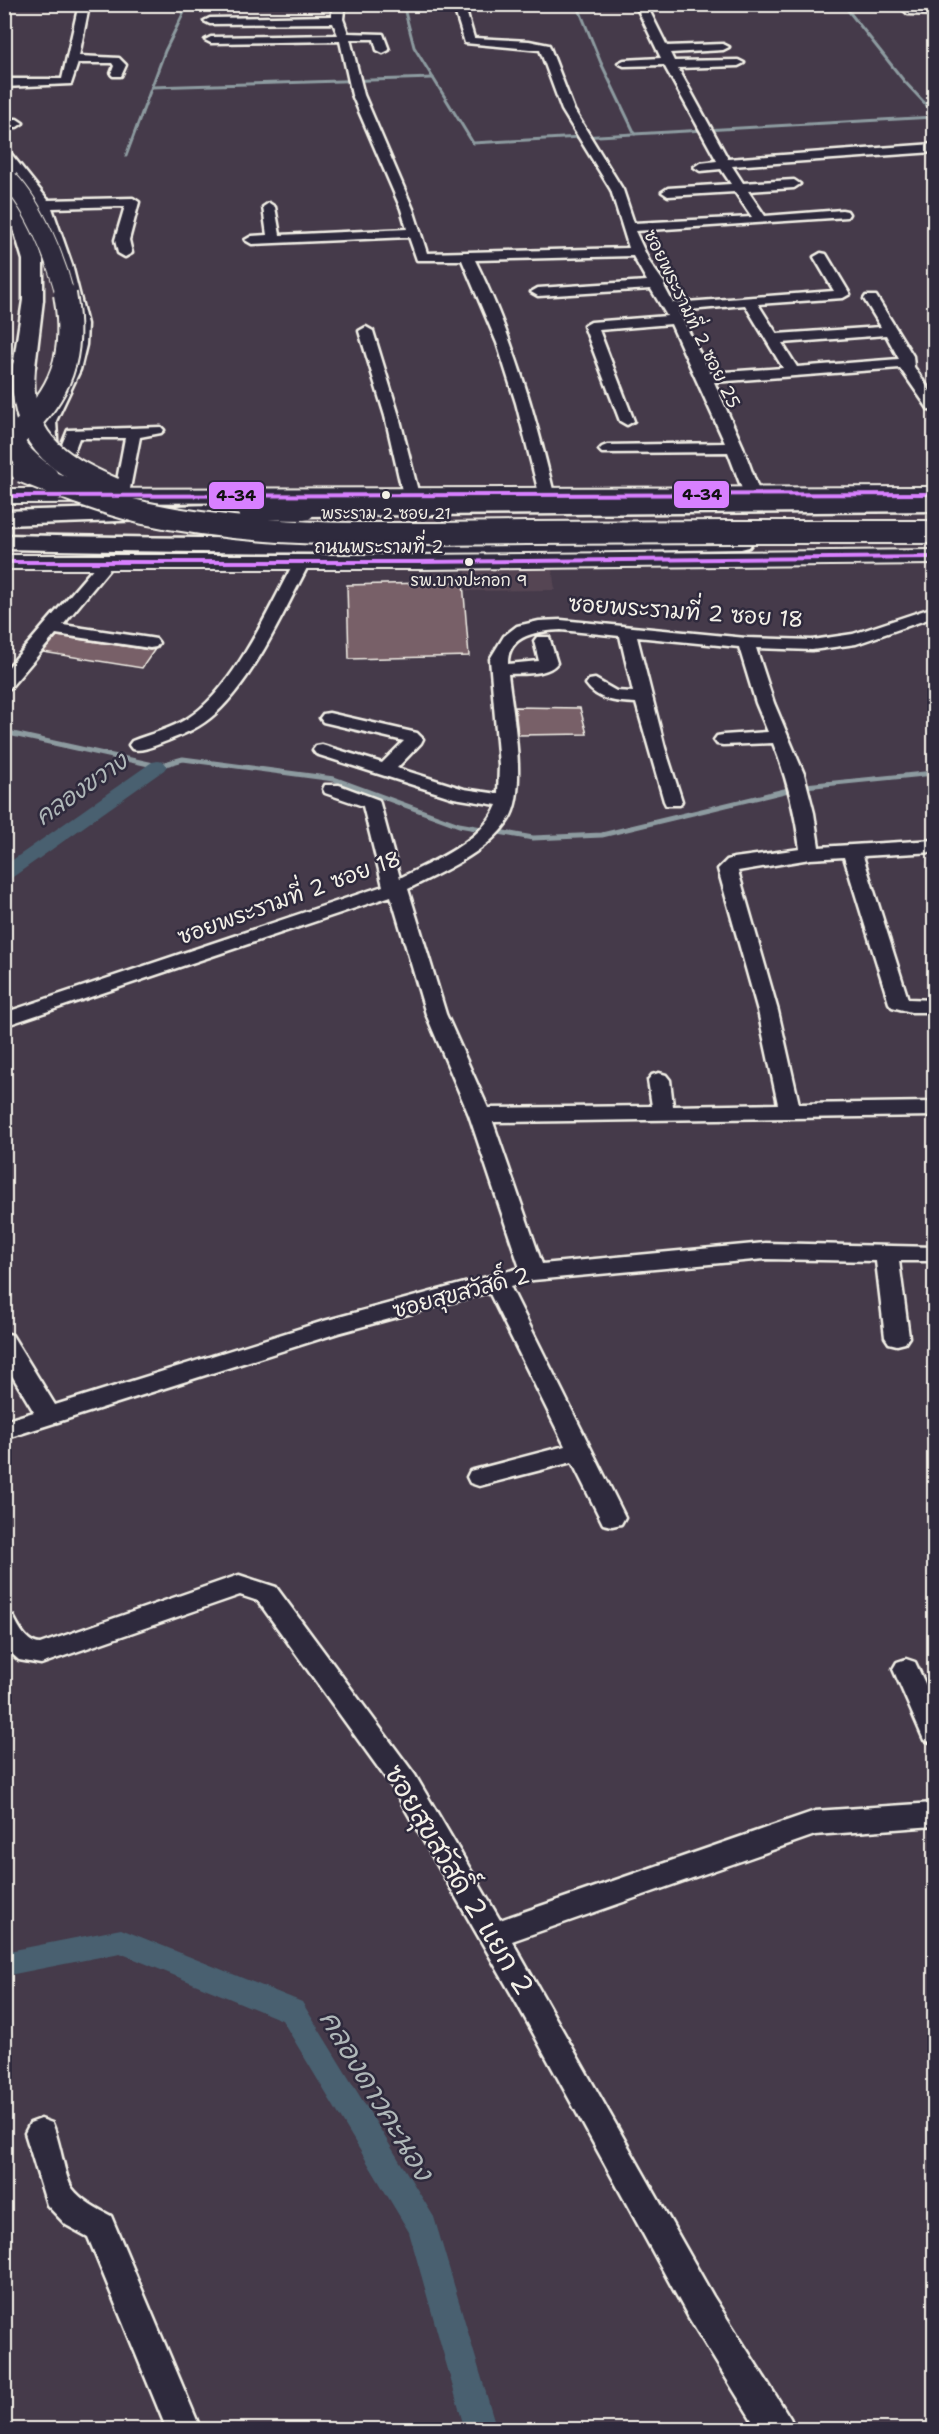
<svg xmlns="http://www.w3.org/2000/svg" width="939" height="2434" viewBox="0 0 939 2434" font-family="'Shantell Sans','Playpen Sans Thai',sans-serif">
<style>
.built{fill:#544553}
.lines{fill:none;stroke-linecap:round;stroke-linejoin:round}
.stream-far1{stroke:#8d9ba0;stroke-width:3}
.stream{stroke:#8d9ba0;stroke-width:5}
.canal{fill:#486170;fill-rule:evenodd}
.building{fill:#786068;stroke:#f4f1e8;stroke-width:1.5}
.street-casing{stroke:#f4f1e8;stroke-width:5}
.secondary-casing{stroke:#f4f1e8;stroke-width:4}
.primary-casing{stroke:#f4f1e8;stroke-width:5}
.highway-casing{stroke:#f4f1e8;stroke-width:5}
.street{fill:#2f2a3d;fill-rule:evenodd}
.secondary{fill:#2f2a3d;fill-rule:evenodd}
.primary{fill:#2f2a3d;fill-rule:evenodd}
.highway{fill:#2f2a3d;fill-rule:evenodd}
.highway-bridge-far1-casing{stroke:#f4f1e8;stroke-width:20;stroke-linecap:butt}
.highway-bridge-casing{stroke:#f4f1e8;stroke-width:26;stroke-linecap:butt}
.highway-bridge-far1{stroke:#2f2a3d;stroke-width:18}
.highway-bridge{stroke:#2f2a3d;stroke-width:22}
.bus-1-casing{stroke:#2f2a3d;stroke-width:7}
.bus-1{stroke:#d880ff;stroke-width:4}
.bus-dot{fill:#f4f1e8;stroke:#2f2a3d;stroke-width:2}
.labels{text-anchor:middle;stroke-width:5;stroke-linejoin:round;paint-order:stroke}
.far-bus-label{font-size:16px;fill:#f4f1e8;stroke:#2f2a3d}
.far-street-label{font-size:18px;fill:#f4f1e8;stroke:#2f2a3d}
.street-label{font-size:22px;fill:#f4f1e8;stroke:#2f2a3d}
.water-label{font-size:24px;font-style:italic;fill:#afb7b8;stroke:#2f2a3d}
.near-street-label{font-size:27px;fill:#f4f1e8;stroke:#2f2a3d}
.near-water-label{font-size:28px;font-style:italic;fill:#afb7b8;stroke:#2f2a3d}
.line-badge{stroke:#2f2a3d;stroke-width:2}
.pale-badge-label{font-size:16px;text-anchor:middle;font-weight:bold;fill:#111}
</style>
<rect width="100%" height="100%" fill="#453a4a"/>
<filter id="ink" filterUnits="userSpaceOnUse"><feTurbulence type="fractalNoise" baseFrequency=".0167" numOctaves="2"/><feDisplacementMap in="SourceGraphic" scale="12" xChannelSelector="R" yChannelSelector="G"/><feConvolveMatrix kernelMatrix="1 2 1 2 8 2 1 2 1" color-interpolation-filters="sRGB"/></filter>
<g filter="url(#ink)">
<polygon class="built" points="552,567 555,590 467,591 466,569"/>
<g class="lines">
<g class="stream-far1">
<polyline points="403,4 414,47 473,143 934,117"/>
<polyline points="577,4 601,63 635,134"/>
<polyline points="843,4 904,81 934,113"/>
<polyline points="152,87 433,78"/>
<polyline points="126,156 165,51 188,4"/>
</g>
<polyline class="stream" points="4,732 158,766 183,759 334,779 459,825 533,838 602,835 805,786 934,773"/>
<g class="canal">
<polygon points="158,761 164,762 167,766 164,770 10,879 4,880 4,866 152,762"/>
<polygon points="121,1929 302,2002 434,2217 497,2430 465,2430 409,2232 282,2020 120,1953 4,1976 4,1952"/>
</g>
</g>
<g class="building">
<polygon points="463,582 469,656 349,659 347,585"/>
<polygon points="57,636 150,650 155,649 142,668 43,652"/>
<polygon points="515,707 580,708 587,734 518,735"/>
</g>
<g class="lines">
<g class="street-casing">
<g id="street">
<polygon points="79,4 89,6 79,56 119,58 126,65 121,76 113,76 111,74 114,66 112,63 78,63 71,84 4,87 4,79 62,79"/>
<path d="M453 4H464L474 38 529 41 549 45 574 110 623 190 634 223 752 217 735 192 668 196 662 192 668 188 731 184 721 169 700 171 694 167 700 163 717 161 664 65 624 66 618 63 624 60 661 58 635 4H646L667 46 723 44 729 47 723 50 670 53 674 61 738 60 744 63 738 66 678 68 728 159 934 144V152L732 166 743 183 794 180 800 184 794 188 748 191 765 216 842 210 847 211 849 214 847 217 635 231 650 263 665 284 664 286 673 303 834 291 814 257 821 253 826 254 850 294 843 298 758 304 777 334 881 327 864 299 866 296H876L913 356 914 367 934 397V411L929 410 900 368 714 382 743 447 760 494 752 499 744 494 728 452 602 453 599 450 602 447 607 445 725 443 671 324 599 330 634 421 627 425 620 421 584 326 591 322 667 316 651 289 538 296 531 292 538 288 647 281 633 256 475 260C512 334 535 413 554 494L546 499 540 497 516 403 497 343 462 260H417L409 237 252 244 245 240 252 236 267 235 263 207 269 203 275 207 280 235 407 229 401 209 352 95 340 41 211 43 205 40 211 37 338 35 333 23 210 24 204 21 210 18 332 16V10L338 7 344 10 343 19 348 33 383 34 389 50 383 53 377 50 374 39H350L364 95 413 209 427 253 629 248 611 190 562 110 540 50 465 43ZM745 305 783 368 710 373 678 311ZM886 335 899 359 797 367 782 343Z"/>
<path d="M897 4C910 4 921 8 934 9V15L908 14Z"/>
<polygon points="4,119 17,119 23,123 17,127 4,127"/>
<path d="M4 149 8 150 48 200 133 198 139 202 129 240 132 253 125 257 118 253 115 240 125 206 52 208 72 265 87 324 86 345 80 370 56 421 58 454 68 430 161 427 164 430 161 433 140 437 128 499H116L114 496 125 438H79C74 452 66 475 50 479L42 474 51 464 42 455V421L66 370 72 345 73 324 58 265 38 204 4 161Z"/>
<polygon points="366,327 373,331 399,416 419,495 417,498 405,498 403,495 385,416 359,331"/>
<polygon points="4,449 9,450 18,458 12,477 4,482"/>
<polygon points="108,556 116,561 63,625 150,638 156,639 159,643 156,647 150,648 56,634 10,688 4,689 4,672 102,558"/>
<path d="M302 557 310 562C284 611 256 676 215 714 201 727 184 734 167 741 156 745 143 752 132 749L129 745 132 741C150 734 171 729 188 718 233 690 269 609 294 562Z"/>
<path d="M934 607V617L856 644 812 650 756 648 774 703 804 774 814 813 819 847 934 840V852L863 856 908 999 934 1000V1012H911L892 1007 889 1003 844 857 810 859 738 871 778 1011 799 1104 934 1102V1116L493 1122 542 1264 765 1243 934 1247V1261H899L909 1337 905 1343 897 1345 889 1343 885 1337 876 1261 765 1259 533 1280 510 1286 625 1517 621 1524 612 1526 603 1524 572 1462 479 1486 470 1483 467 1477 470 1471 565 1446 489 1292 338 1333 4 1439V1421L34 1412 4 1362V1333L12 1335 55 1405 324 1321 520 1268 469 1115 426 1014 391 896 4 1026V1013L383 886 363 806 325 793 323 789 325 785H339L379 800 400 878C433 861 482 842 497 805L454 798 316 754 313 750 316 746 322 745 382 763 404 741 323 722 320 718 323 714 329 713 417 733 423 739 421 743 397 768 464 789 498 794 499 765 490 659 504 636 517 626 539 621 561 620 746 638 812 640 853 634ZM561 630 620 636 633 692 616 691 595 679 589 680 586 684C598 701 617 702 636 703L664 801 666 805H680L682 801 665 748 637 637 739 647 756 703 768 732 723 735 717 736 714 740 717 744 723 745 773 743C787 778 795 811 800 849L734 858 727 860 718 869 758 1011 778 1104 673 1106 670 1080 666 1075 659 1073 652 1075 648 1080 652 1106 488 1108 446 1014 408 889C440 873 490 851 509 819 528 789 512 710 508 674 523 673 547 676 557 663L549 637H537L534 641 539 661 508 664C507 634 539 631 561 630Z"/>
<path d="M239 1575 276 1587 415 1775 500 1920 815 1811 934 1803V1826L815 1835 512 1941 713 2296 790 2418 795 2430H758L689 2318 520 2009 395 1791 258 1601 240 1595 41 1664 19 1660 4 1647V1613L13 1616C19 1627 26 1643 40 1644Z"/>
<polygon points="906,1659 915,1662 934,1703 934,1743 924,1740 893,1669 897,1662"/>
<path d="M41 2119 52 2123C60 2140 64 2176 72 2188 82 2201 98 2209 111 2216L201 2430H167L88 2237 66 2225 47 2205 25 2133 30 2123Z"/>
</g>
</g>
<g class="secondary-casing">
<g id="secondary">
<polygon points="934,487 934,501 4,503 4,489"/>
<polygon points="934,550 934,564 420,569 4,569 4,555 420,555"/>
</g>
</g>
<g class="primary-casing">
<g id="primary">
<polygon points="282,503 290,505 294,510 290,515 4,525 4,511"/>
<path d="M4 535C250 540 495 540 741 535L749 537 753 542 749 547 741 549C495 554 250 554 4 549Z"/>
</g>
</g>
<g class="highway-casing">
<g id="highway">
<polygon points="4,169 11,170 18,180 43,260 43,300 35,367 32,372 24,373 16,372 13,367 23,300 23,260 4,196"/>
<polygon points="934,497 934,511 304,516 296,514 292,509 296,504 304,502"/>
</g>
</g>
<use href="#street" class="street"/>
<use href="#secondary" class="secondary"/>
<use href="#primary" class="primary"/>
<use href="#highway" class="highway"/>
<g class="highway-bridge-far1-casing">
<path id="highway-bridge-far1" d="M9 180C35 207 56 259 65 295"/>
</g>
<g class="highway-bridge-casing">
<g id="highway-bridge">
<path d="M24 367C18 437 54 463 114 489"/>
<path d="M4 419C12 449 23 459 47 477"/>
<path d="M16 436C62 393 76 356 65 294"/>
<path d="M22 471C62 487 102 503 144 513 270 540 399 534 527 533 663 532 798 532 934 532"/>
<polyline points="247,508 304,509"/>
</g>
</g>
<use href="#highway-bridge-far1" class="highway-bridge-far1"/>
<use href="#highway-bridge" class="highway-bridge"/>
<g class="bus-1-casing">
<g id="bus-1">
<polyline points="4,496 934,494"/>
<polyline points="4,562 420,562 934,557"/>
</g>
</g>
<use href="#bus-1" class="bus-1"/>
</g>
</g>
<g class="bus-dot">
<circle cx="386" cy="495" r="5"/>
<circle cx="469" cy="562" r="5"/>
</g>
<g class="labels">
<g class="far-bus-label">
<text x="386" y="519">พระราม 2 ซอย 21</text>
<text x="469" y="586">รพ.บางปะกอก 9</text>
</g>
<g class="far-street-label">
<text transform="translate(692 319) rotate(64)" y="6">ซอยพระรามที่ 2 ซอย 25</text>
<text x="379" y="553">ถนนพระรามที่ 2</text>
</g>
<g class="street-label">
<text transform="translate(686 611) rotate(4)" y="8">ซอยพระรามที่ 2 ซอย 18</text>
<text transform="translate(289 897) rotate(-20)" y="8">ซอยพระรามที่ 2 ซอย 18</text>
<text transform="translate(461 1292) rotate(-15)" y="8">ซอยสุขสวัสดิ์ 2</text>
</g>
<g class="water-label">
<text transform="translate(81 789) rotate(-35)" y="8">คลองขวาง</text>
</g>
<g class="near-street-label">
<text transform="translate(459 1880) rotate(59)" y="9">ซอยสุขสวัสดิ์ 2 แยก 2</text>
</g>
<g class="near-water-label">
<text transform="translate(377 2095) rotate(59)" y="10">คลองดาวคะนอง</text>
</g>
</g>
<g class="line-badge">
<rect x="673" y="480" width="57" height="29" rx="6" fill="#d880ff"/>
<rect x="208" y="481" width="57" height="29" rx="6" fill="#d880ff"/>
</g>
<g class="pale-badge-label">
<text x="702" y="500">4-34</text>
<text x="236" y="501">4-34</text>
</g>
<rect width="939" height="2434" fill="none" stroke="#2f2a3d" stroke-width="24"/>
<rect x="12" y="12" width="915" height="2410" fill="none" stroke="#f4f1e8" stroke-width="2" filter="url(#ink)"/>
</svg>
